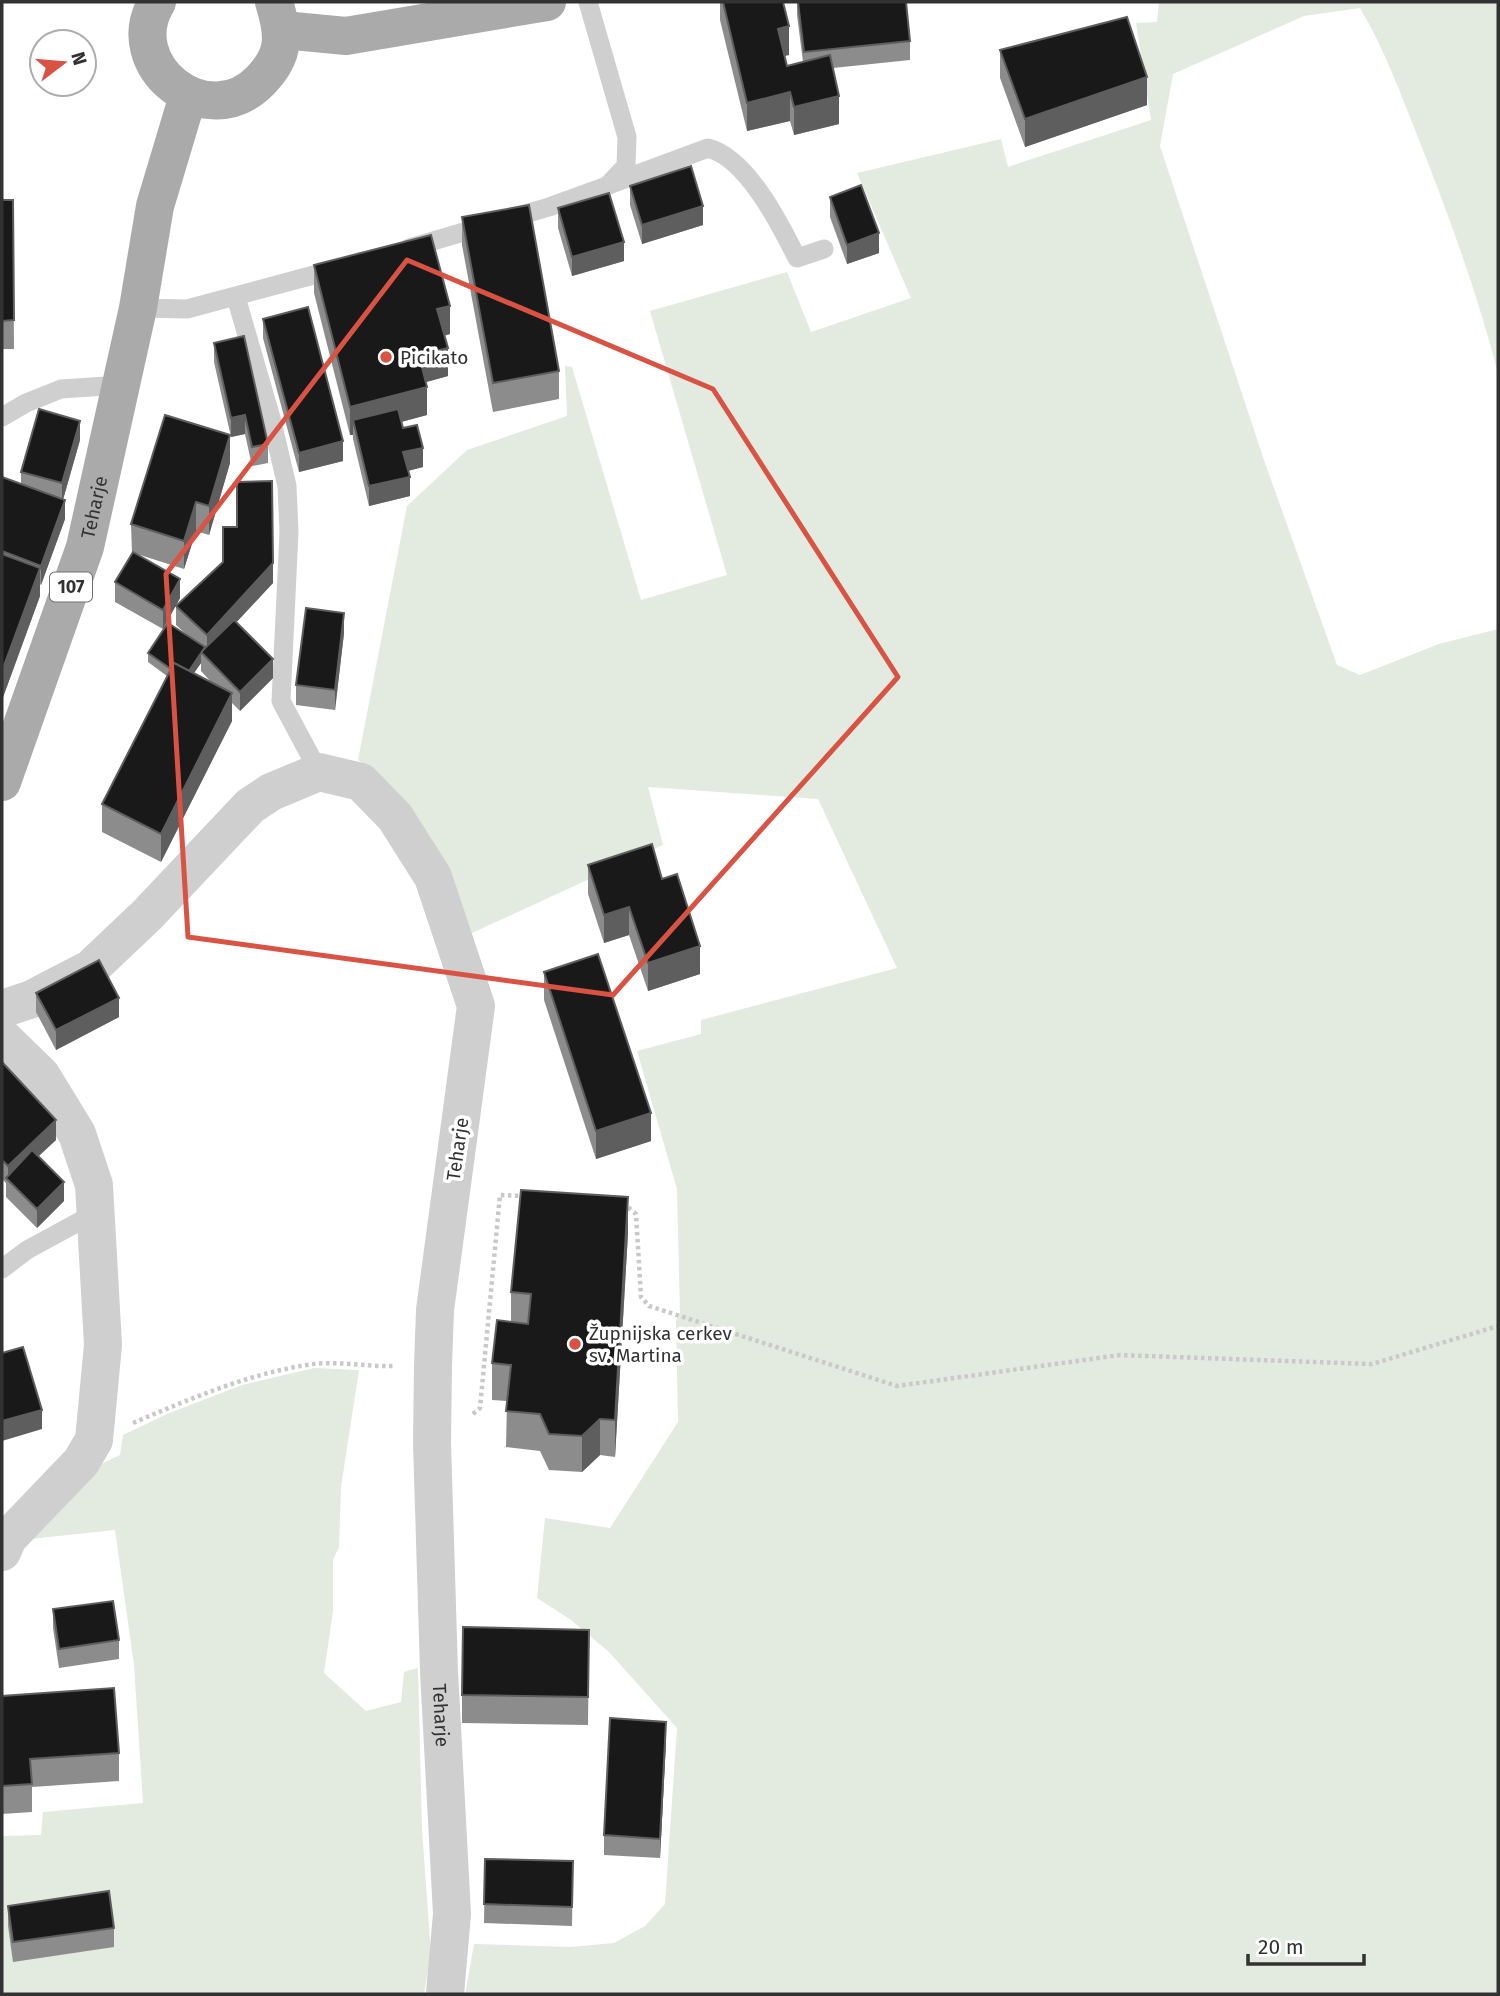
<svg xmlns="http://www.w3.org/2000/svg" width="1500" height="1996" viewBox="0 0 1500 1996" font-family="'Fira Sans',sans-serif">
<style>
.green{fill:#e3eadf}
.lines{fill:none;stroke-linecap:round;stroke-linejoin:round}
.path{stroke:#c9c9c9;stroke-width:4.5;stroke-dasharray:3.5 3.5;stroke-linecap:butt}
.service{stroke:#cfcfcf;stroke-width:19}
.minor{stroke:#cfcfcf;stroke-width:38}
.primary{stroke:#aaa;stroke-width:38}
.wall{fill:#8c8c8c;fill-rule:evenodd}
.shaded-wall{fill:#5e5e5e}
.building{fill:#191919;stroke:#5e5e5e;stroke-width:2}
.marked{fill:none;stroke:#d95344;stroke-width:5;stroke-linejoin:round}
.poi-dot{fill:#d95344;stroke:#fff;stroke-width:2.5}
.labels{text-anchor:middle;stroke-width:7;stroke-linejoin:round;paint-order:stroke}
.shield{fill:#fff;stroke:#707070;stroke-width:2}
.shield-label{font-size:18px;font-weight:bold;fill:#323232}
.poi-label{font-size:19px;fill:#323232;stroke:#fff;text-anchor:start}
.street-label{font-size:19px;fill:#323232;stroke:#fff}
</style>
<rect width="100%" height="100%" fill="#fff"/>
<g class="green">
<path d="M1159 2H1498V373C1477 292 1448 213 1417 135 1400 92 1384 48 1360 8L1304 16 1173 74 1160 146 1265 463 1337 665 1360 675 1439 644 1498 629V1994H465L474 1944 571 1947 614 1943 645 1926 665 1904 677 1728 609 1652 571 1620 537 1598 545 1518 610 1528 678 1422 676 1321 680 1313 677 1189 637 1051 701 1034V1020L897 968 818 799 648 787 663 845 470 934 381 779 358 760 407 506 467 450 567 416 565 366 572 367 641 600 727 575 650 311 787 272 811 332 911 298 857 173 1001 139 1008 167 1151 120 1136 23 1157 22Z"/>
<polygon points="314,1368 359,1370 341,1487 339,1547 333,1560 333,1611 324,1673 366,1711 401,1702 404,1672 418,1668 422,1829 431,1954 424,1994 2,1994 2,1836 41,1835 43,1812 143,1803 134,1665 115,1530 21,1540 82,1473 120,1455 123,1435 167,1414 242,1385"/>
</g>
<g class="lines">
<g class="path">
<polyline points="623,1203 636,1214 641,1297 649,1306 897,1386 1120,1355 1372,1364 1498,1326"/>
<polyline points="473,1414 480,1408 500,1195 523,1196"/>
<path d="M133 1423C192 1398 250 1373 313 1364 339 1361 368 1367 394 1366"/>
</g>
<g class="service">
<path d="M611 184 708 148C747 158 780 224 797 258L824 249"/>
<polyline points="409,248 549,207 607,186 626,166 627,137 588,2"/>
<polyline points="236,297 271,418 287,486 289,532 281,701 319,772"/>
<polyline points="138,308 187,309 336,269"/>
<polyline points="2,417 26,403 61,389 121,385"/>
<polyline points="2,1269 27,1250 95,1213"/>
</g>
<g class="minor">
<path id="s1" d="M2 1009 32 999 90 969 147 915 250 806 271 792 319 772 361 782 395 817 433 877 476 1006 435 1310 433 1365 432 1443 439 1671 452 1914 445 1994"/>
<polyline points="2,1037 41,1075 77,1134 94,1185 103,1345 94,1440 81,1462 8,1538 2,1552"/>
</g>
<g class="primary">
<path d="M157 2C118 66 208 136 261 80 286 54 284 34 274 2"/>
<polyline points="283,30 346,36 547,2"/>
<path id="s2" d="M2 782 85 547 138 308 155 206 188 96"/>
</g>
</g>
<g class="wall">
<polygon points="720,2 783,2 789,55 784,56 787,66 803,62 797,15 797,2 906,2 910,41 910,60 833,68 839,124 794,135 790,121 747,131 720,20"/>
<polygon points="1000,50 1147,105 1025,147 1000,78"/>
<polygon points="630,186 703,225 642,244 630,205"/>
<polygon points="830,197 879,253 847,264 830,217"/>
<polygon points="2,200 13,200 14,349 2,349"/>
<polygon points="558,208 624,261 572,276 558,228"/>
<polygon points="462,217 559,371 559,399 493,412 462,245"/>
<polygon points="314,265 450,334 444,336 448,376 426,382 427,415 401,422 403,428 423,467 408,471 410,496 369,506 353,439 353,435 350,435 314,293"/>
<polygon points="263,319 343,461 299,472 263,338"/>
<polygon points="214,343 268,444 268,463 252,466 245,434 231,437 214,362"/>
<polygon points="80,440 63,500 65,519 41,585 40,584 40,596 2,700 2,478 21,484 21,472"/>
<polygon points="230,463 209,535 196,531 184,569 137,554 180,598 163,629 115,602 115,582 132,553 131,524"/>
<path d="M273 583 236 622 273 678 240 711 232 703V721L161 862 102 832V804L167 676 148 662V653L188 636 176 625V606ZM201 663V671L212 683 194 673Z"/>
<polygon points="344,633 335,710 296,705 296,685"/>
<polygon points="588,865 662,879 700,974 648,991 629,935 604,943 588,894"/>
<polygon points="544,972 651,1141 596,1159 544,1000"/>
<polygon points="36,993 119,1017 56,1050 36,1012"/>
<polygon points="2,1062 56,1140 38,1156 64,1201 37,1228 6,1197 6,1183 2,1179"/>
<polygon points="628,1233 615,1457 600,1455 582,1472 549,1470 540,1451 506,1447 507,1401 492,1400 492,1363 511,1322 511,1292"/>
<polygon points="53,1609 119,1640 119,1659 59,1668 53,1628"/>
<polygon points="589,1630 588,1725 462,1723 462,1695"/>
<polygon points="2,1696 119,1753 119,1781 32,1787 32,1812 2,1814"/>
<polygon points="666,1741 660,1858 604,1855 604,1835"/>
<polygon points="485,1859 573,1861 572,1926 484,1923"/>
<polygon points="8,1906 114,1928 114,1947 13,1962 8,1926"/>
</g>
<g class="shaded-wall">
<polygon points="789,26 789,55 778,57 778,29"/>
<polygon points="1147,77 1147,105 1025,147 1025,119"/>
<polygon points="790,92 790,121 747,131 747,103"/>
<polygon points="839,96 839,124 794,135 794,107"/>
<polygon points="703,206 703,225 642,244 642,225"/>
<polygon points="879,233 879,253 847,264 847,245"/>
<polygon points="624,242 624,261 572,276 572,257"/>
<polygon points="450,306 450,334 437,337 437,309"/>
<polygon points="448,348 448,376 419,384 419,355"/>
<polygon points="427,387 427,415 356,434 353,420 353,435 350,435 350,407"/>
<polygon points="245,415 245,434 231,437 231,418"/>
<polygon points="80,421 80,440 62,503 62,483"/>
<polygon points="230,435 230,463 209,535 209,506"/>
<polygon points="343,441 343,461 299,472 299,453"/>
<polygon points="423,448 423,467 403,472 403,452"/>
<polygon points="410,477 410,496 369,506 369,486"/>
<polygon points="65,500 65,519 41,585 41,566"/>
<polygon points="196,502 196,531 184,569 184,541"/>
<polygon points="273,563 273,583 207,654 207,635"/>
<polygon points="40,568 40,596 2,700 2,671"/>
<polygon points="180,579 180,598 163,629 163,610"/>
<polygon points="344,613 344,633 335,710 335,690"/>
<polygon points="201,653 201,663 184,687 184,678"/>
<polygon points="273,659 273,678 240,711 240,692"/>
<polygon points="232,693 232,721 161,862 161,834"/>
<polygon points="629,907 629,935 604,943 604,915"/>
<polygon points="700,946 700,974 648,991 648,963"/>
<polygon points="119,998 119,1017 56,1050 56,1030"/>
<polygon points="651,1113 651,1141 596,1159 596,1131"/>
<polygon points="56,1120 56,1140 10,1183 8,1180 8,1166"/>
<polygon points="64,1182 64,1201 37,1228 37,1209"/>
<polygon points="628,1197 628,1233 615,1457 615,1420"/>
<polygon points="42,1410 42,1429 2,1441 2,1421"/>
<polygon points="600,1419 600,1455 582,1472 582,1436"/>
<polygon points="666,1722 666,1741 660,1858 660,1839"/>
</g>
<g class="building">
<polygon points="723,2 783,2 789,26 778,29 787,66 830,55 839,96 794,107 790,92 747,103"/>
<polygon points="798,2 906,2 910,41 804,52"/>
<polygon points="1127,17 1147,77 1025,119 1000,50"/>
<polygon points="691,166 703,206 642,225 630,186"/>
<polygon points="861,185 879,233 847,245 830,197"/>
<polygon points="609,193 624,242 572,257 558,208"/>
<polygon points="2,200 13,200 14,320 2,321"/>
<polygon points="529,205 559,371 493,383 462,217"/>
<polygon points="431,235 450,306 437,309 448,348 419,355 427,387 350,407 314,265"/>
<polygon points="308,307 343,441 299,453 263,319"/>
<polygon points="244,336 268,444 252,447 245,415 231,418 214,343"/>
<polygon points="39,409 80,421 62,483 21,472"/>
<polygon points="398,409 403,428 417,425 423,448 403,452 410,477 369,486 353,420"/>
<polygon points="165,415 230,435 209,506 196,502 184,541 131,524"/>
<polygon points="2,477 65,500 41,566 2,551"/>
<polygon points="272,481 273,563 207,635 176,606 223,562 223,527 237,527 237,482"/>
<polygon points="133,552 180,579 163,610 115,582"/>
<polygon points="2,554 40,568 2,671"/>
<polygon points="306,608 344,613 335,690 296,685"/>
<polygon points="234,620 273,659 240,692 201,652"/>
<polygon points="168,623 205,647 189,671 174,663 171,669 148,653"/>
<polygon points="174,663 232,693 161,834 102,804"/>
<polygon points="652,844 662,879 677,874 700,946 648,963 629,907 604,915 588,865"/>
<polygon points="598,954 651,1113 596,1131 544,972"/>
<polygon points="99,960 119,998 56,1030 36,993"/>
<polygon points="2,1062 56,1120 8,1166 2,1160"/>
<polygon points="32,1150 64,1182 37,1209 6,1178"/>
<polygon points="521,1190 628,1197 615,1420 600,1419 582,1436 549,1434 540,1414 506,1411 511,1365 492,1363 497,1320 528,1324 531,1294 511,1292"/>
<polygon points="23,1347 42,1410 2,1421 2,1353"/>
<polygon points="113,1601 119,1640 59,1649 53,1609"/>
<polygon points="463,1627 589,1630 588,1697 462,1695"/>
<polygon points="114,1688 119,1753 30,1759 32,1784 2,1786 2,1696"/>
<polygon points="610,1718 666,1722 660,1839 604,1835"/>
<polygon points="485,1859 573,1861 572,1907 484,1904"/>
<polygon points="109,1891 114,1928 13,1942 8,1906"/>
</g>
<path class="marked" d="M407 260 713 389 898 677 613 995 188 937 166 574Z"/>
<g class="poi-dot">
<circle cx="386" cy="357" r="7"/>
<circle cx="575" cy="1344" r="7"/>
</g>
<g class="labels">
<rect class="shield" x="50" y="572.5" width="42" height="29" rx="5"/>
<g class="shield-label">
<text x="71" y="593">107</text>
</g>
<g class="poi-label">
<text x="400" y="364">Picikato</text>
<text x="589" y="1340">Župnijska cerkev<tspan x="589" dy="22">sv. Martina</tspan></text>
</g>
<g class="street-label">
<text dy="7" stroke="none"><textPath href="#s2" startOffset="290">Teharje</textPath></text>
<text transform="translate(457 1149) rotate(-82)" y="7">Teharje</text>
<text dy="7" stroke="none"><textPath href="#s1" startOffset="1414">Teharje</textPath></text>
</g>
</g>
<rect width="1500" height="1996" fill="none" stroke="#323232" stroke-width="7"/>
<g transform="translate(63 63) rotate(74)"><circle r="33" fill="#ffffff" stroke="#adadad" stroke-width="2"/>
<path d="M0-5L12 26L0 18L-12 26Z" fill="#d95344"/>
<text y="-10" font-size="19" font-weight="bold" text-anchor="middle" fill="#323232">N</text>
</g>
<path d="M1248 1954v10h116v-10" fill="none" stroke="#323232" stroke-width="3.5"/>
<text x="1258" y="1954" font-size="21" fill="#323232" stroke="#ffffff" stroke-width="5" paint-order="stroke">20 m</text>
</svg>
